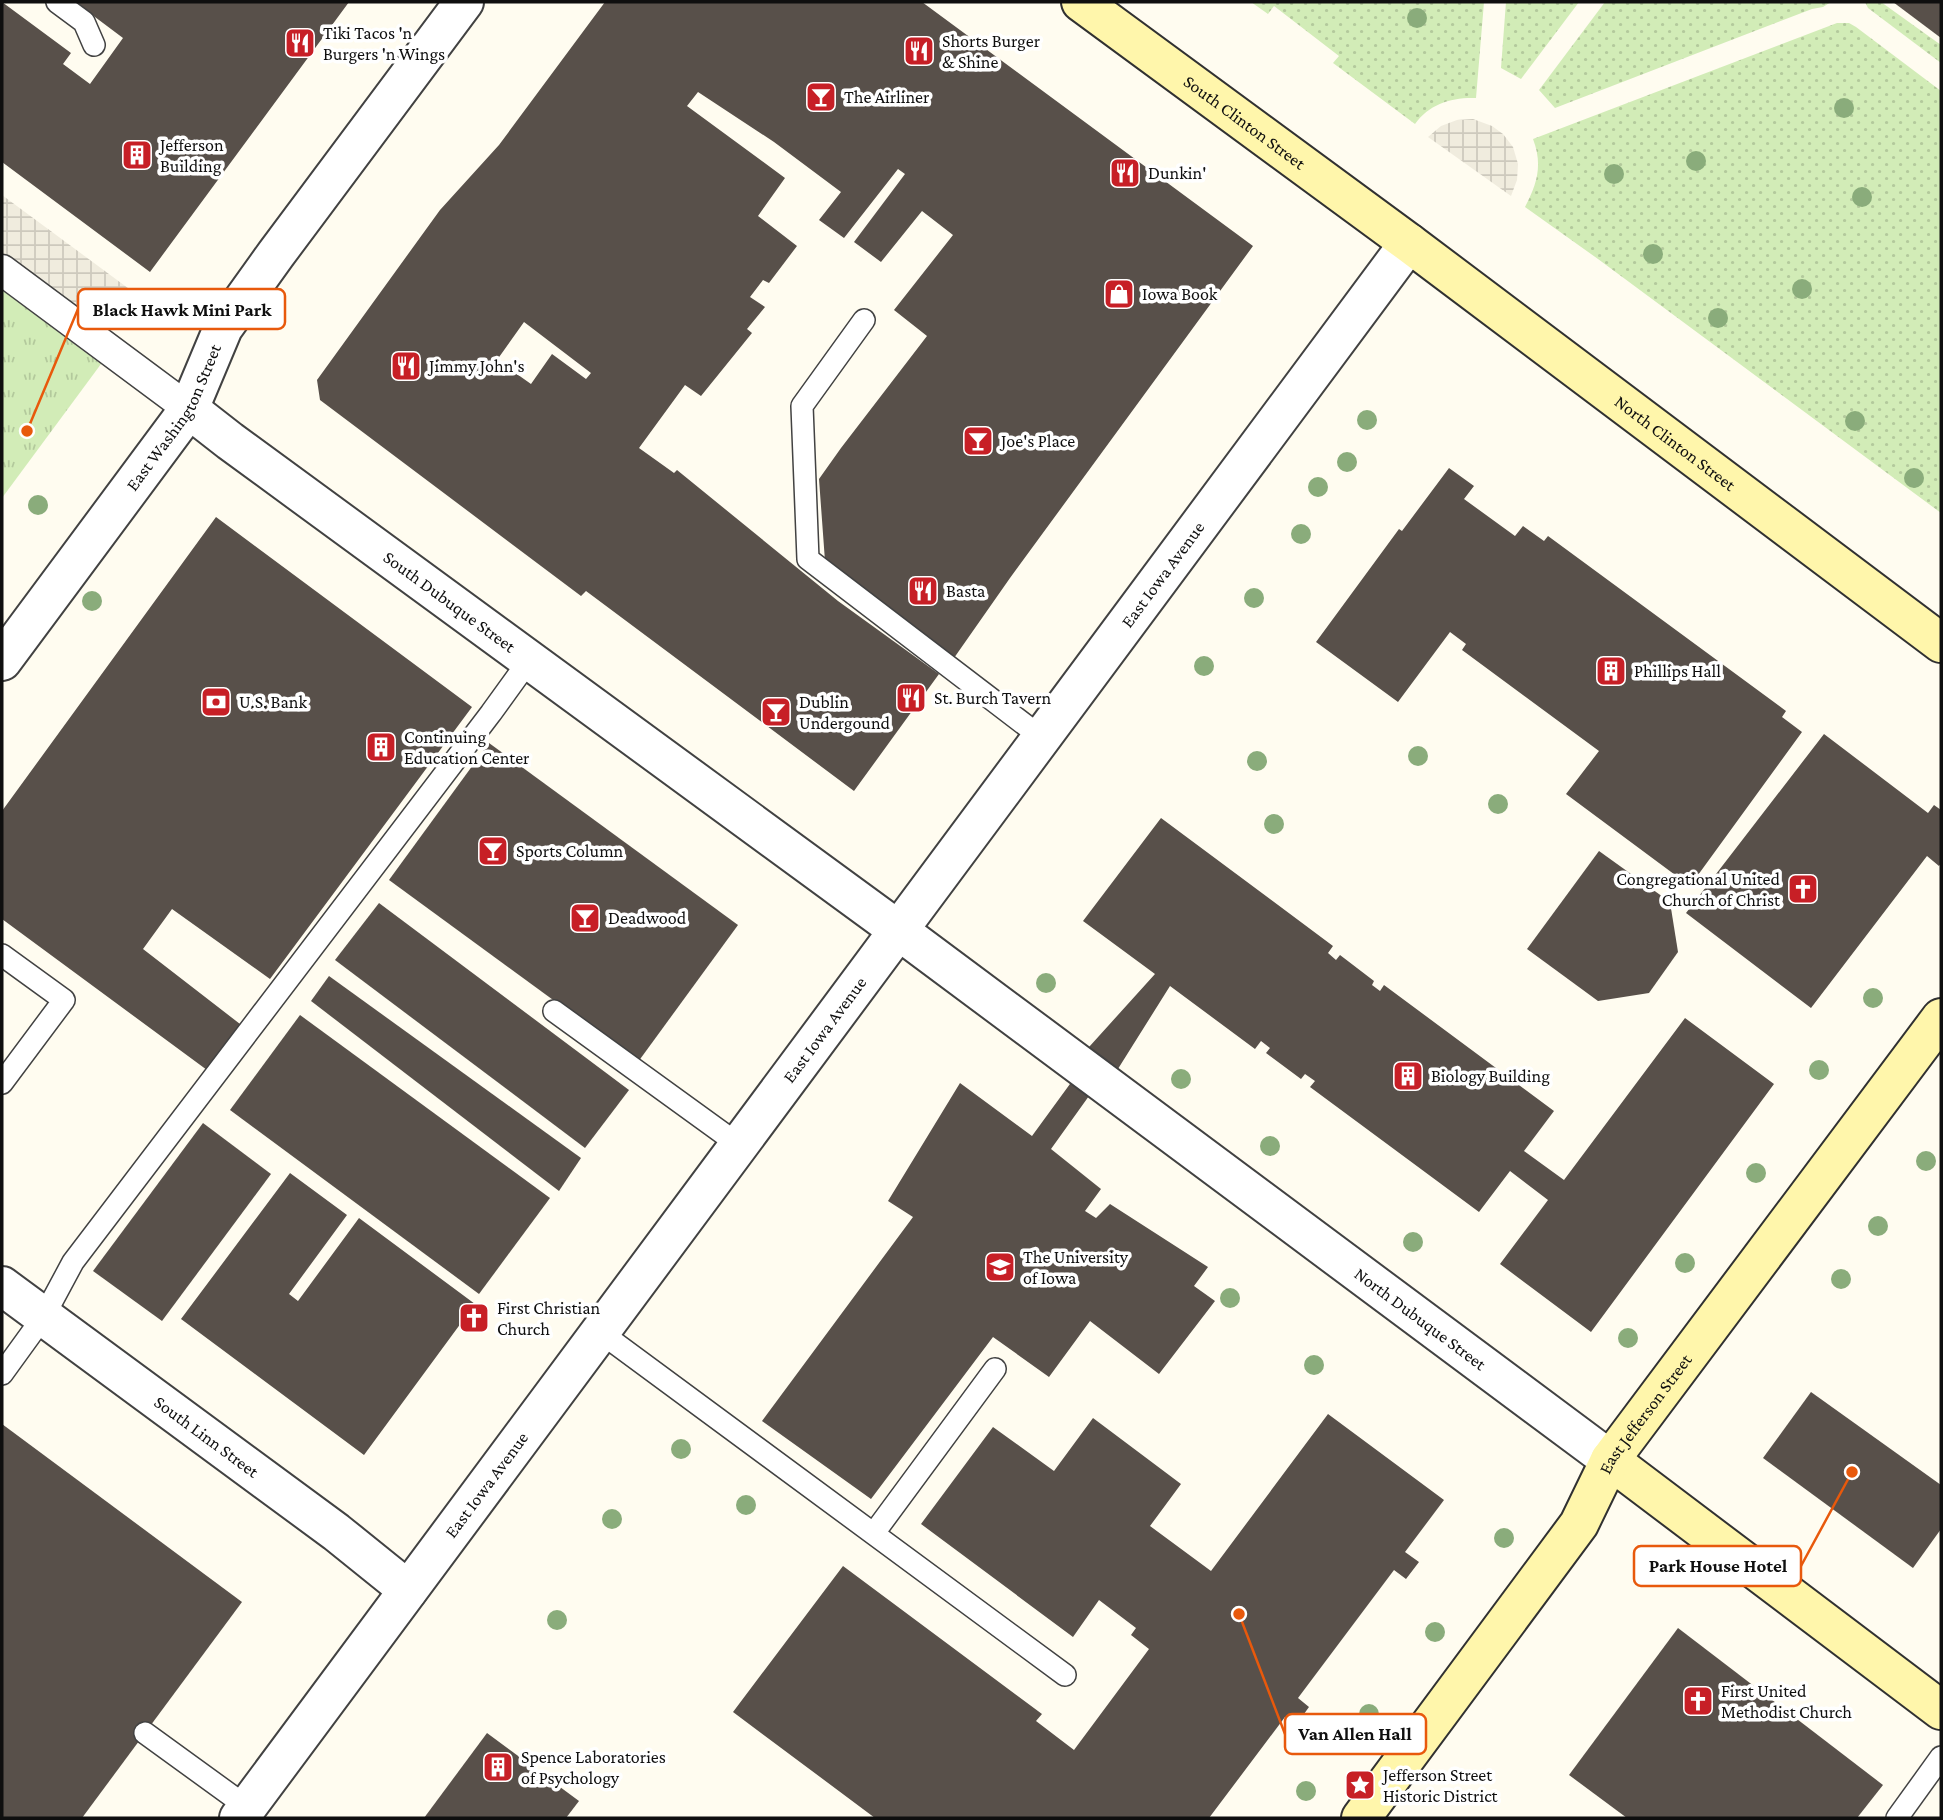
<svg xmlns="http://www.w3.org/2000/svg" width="1943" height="1820" viewBox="0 0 1943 1820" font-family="'Crimson Pro',serif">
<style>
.grass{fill:url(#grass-dots)}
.park{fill:url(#park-tufts)}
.plaza{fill:url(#plaza-grid)}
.building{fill:#58504a;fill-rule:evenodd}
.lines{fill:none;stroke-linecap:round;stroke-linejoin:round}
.service-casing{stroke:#424242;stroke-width:24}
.pedestrian-casing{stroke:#424242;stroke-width:33}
.tertiary-casing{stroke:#424242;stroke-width:42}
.secondary-casing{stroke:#313131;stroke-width:42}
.service{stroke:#fff;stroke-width:21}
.pedestrian{stroke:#fff;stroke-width:30}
.tertiary{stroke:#fff;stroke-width:38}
.secondary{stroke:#fff6ab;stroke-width:38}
.tree{fill:#8aac7b}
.labels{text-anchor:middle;stroke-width:7;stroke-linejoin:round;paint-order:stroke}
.poi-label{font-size:18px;fill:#0f0f0f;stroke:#fff;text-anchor:start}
.street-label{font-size:18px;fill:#0f0f0f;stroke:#fff}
.leader{fill:none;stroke:#e8590c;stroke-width:2.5}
.callout-dot{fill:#e8590c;stroke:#fff;stroke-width:2.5}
.callout{fill:#fff;stroke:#e8590c;stroke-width:2.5}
.callout-label{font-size:19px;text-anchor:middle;font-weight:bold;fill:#0f0f0f}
</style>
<defs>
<pattern id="grass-dots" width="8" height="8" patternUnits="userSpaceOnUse" patternTransform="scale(1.75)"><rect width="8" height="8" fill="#d2ecb7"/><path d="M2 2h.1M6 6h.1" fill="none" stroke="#b3c99c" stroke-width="1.8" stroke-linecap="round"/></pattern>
<pattern id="park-tufts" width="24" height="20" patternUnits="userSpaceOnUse" patternTransform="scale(1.75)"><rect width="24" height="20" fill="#d2ecb7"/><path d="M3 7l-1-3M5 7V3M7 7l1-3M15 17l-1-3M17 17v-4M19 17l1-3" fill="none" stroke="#b3c99c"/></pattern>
<pattern id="plaza-grid" width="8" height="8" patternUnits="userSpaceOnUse" patternTransform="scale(1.75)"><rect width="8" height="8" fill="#f0ecde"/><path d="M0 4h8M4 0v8" fill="none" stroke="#cdc9bd"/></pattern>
</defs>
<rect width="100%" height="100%" fill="#fffcf0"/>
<g class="grass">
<path d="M1251 2H1484L1476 98C1452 97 1429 104 1415 124L1333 63 1339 56 1274 6 1268 14Z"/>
<polygon points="1506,2 1579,2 1521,79 1501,68"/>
<polygon points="1605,2 1831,2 1823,7 1812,9 1555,108 1539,90"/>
<polygon points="1865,2 1881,2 1941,45 1941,63 1868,8"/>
<path d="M1837 23H1849L1856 27 1941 91V513L1598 259 1525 207C1537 184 1543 165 1533 139Z"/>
</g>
<polygon class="park" points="2,290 101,364 2,498"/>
<g class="plaza">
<polygon points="1473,119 1492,126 1503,134 1513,147 1518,164 1517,180 1511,196 1428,137 1441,126 1457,120"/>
<polygon points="2,195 136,294 96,351 2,281"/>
</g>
<g class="building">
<polygon points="2,2 71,53 63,64 90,84 123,38 75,2 349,2 150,272 2,162"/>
<path d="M605 2H922L1253 246 1010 578 954 658 825 561 819 479 841 448 927 336 894 310 953 235 922 211 881 262 854 242 905 174 898 169 844 238 819 220 841 192 774 142 698 92 687 106 785 178 758 216 797 246 769 283 763 280 750 297 765 307 747 329 752 333 701 396 685 385 639 448 674 473 677 470 838 601 939 674 854 791 586 591 581 596 320 400 317 380 440 210 499 145ZM524 322 591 373 586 379 552 354 531 384 497 360Z"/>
<polygon points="1893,2 1941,2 1941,38"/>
<polygon points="1449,468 1474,486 1464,499 1515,536 1523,526 1544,541 1548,536 1786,711 1782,717 1802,732 1690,886 1566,794 1599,751 1462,650 1466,644 1450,632 1398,702 1316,642 1399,529 1402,531"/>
<polygon points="216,517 472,707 270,979 172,909 143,949 240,1024 207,1070 2,919 2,811"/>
<polygon points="1824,734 1928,813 1934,805 1941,810 1941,863 1939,866 1927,856 1811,1008 1686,913"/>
<polygon points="489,743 738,925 638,1062 389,880"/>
<polygon points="1161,818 1333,946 1328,953 1336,960 1340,955 1374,981 1372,985 1380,991 1384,985 1554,1111 1524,1151 1564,1180 1685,1018 1774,1084 1591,1332 1500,1264 1548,1200 1510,1171 1479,1212 1310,1087 1315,1081 1305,1074 1301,1079 1266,1053 1270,1048 1261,1041 1255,1049 1170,986 1111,1080 1104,1075 1051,1149 1101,1189 1085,1211 1096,1218 1110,1204 1208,1267 1194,1286 1215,1301 1159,1374 1090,1321 1049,1377 993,1337 871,1499 762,1421 913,1217 888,1201 960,1083 1032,1136 1086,1062 1080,1057 1155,974 1083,921"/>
<polygon points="1599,851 1670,902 1678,952 1649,993 1598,1001 1527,949"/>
<polygon points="379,903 629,1090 585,1148 335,960"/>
<polygon points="329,976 581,1158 559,1191 311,1001"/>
<polygon points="300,1015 550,1198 479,1294 230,1110"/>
<polygon points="203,1123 271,1174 162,1321 93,1271"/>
<polygon points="290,1173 347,1215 289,1294 298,1301 359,1218 475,1304 364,1455 181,1319"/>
<polygon points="1811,1392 1941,1485 1941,1529 1913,1568 1763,1458"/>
<polygon points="1328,1414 1444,1500 1405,1552 1419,1562 1406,1579 1394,1570 1298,1698 1309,1707 1296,1725 1285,1717 1209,1818 875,1818 733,1712 843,1566 1042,1714 1036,1721 1074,1750 1149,1649 1131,1635 1136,1628 1099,1600 1073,1637 921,1524 993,1427 1054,1471 1093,1418 1181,1484 1150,1526 1211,1571"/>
<polygon points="2,1424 242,1602 82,1818 2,1818"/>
<polygon points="1678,1628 1883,1785 1857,1818 1627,1818 1569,1775"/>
<polygon points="487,1733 579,1801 566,1818 424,1818"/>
</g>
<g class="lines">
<g class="service-casing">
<g id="service">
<polyline points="57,2 84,22 94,45"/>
<polyline points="864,320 802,406 808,559 1041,737"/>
<polyline points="2,955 64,1000 2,1083"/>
<polyline points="554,1011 739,1145"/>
<polyline points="600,1332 1065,1675"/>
<polyline points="2,1374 44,1316 73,1262 491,713 530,659"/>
<polyline points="874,1533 995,1369"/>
<polyline points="145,1733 247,1807"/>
<polyline points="1897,1818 1941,1757"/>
</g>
</g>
<g class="pedestrian-casing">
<polyline id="pedestrian" points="2,270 189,409"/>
</g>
<g class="tertiary-casing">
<g id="tertiary">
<path id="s1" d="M189 409 230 441 898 930 1610 1460"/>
<path id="s2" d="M2 661 189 409 223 328 276 254 464 2"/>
<path id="s3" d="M2 1286 336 1532 408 1590"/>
<path id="s4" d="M239 1818 1409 243"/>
</g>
</g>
<g class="secondary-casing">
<g id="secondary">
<path id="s5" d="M1081 2 1409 243 1941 643"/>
<polyline points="1610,1460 1941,1710"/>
<path id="s6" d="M1361 1818 1579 1524 1610 1460 1941 1018"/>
</g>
</g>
<use href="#service" class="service"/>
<use href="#pedestrian" class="pedestrian"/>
<use href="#tertiary" class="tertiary"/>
<use href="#secondary" class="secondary"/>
</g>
<g class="tree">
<circle cx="1417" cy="18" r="10"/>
<circle cx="1844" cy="108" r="10"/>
<circle cx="1696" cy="161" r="10"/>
<circle cx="1614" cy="174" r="10"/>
<circle cx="1862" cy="197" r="10"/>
<circle cx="1653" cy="254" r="10"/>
<circle cx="1802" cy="289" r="10"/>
<circle cx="1718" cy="318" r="10"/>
<circle cx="1367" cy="420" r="10"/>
<circle cx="1855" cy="421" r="10"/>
<circle cx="1347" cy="462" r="10"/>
<circle cx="1914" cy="478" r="10"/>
<circle cx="1318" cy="487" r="10"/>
<circle cx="38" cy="505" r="10"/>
<circle cx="1301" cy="534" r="10"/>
<circle cx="1254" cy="598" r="10"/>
<circle cx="92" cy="601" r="10"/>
<circle cx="1204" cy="666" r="10"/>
<circle cx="1418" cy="756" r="10"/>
<circle cx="1257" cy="761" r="10"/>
<circle cx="1498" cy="804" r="10"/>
<circle cx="1274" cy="824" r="10"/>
<circle cx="1046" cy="983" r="10"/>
<circle cx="1873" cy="998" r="10"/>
<circle cx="1819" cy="1070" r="10"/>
<circle cx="1181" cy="1079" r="10"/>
<circle cx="1270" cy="1146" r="10"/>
<circle cx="1926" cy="1161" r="10"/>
<circle cx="1756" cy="1173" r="10"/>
<circle cx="1878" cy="1226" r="10"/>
<circle cx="1413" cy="1242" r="10"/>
<circle cx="1685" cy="1263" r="10"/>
<circle cx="1841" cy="1279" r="10"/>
<circle cx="1230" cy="1298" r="10"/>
<circle cx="1628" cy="1338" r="10"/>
<circle cx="1314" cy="1365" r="10"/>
<circle cx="681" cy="1449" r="10"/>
<circle cx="746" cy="1505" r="10"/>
<circle cx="612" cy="1519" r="10"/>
<circle cx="1504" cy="1538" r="10"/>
<circle cx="557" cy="1620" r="10"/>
<circle cx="1435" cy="1632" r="10"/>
<circle cx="1369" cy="1714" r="10"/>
<circle cx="1306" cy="1791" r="10"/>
</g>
<defs>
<g id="restaurant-square" transform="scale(1.575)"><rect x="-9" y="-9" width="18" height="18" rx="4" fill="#c71f26" stroke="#fff"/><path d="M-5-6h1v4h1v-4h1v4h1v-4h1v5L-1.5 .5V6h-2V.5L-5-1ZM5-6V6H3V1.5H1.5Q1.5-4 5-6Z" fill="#fff"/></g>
<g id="bar-square" transform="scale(1.575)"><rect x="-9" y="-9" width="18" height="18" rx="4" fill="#c71f26" stroke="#fff"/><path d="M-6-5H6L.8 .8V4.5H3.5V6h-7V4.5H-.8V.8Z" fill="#fff"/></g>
<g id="building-square" transform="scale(1.575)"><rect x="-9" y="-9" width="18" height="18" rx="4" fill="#c71f26" stroke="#fff"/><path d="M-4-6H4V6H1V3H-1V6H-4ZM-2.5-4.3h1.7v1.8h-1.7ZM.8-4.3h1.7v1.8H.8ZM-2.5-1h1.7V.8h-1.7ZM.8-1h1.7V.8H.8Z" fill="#fff"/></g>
<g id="shop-square" transform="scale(1.575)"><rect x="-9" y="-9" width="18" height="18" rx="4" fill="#c71f26" stroke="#fff"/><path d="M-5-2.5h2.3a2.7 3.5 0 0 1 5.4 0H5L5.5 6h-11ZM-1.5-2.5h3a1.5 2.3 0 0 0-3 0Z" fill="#fff"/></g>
<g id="bank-square" transform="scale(1.575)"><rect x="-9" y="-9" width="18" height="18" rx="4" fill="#c71f26" stroke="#fff"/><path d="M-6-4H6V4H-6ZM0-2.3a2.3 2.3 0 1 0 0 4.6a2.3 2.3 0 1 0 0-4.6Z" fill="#fff"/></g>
<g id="church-square" transform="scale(1.575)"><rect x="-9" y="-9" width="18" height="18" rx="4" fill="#c71f26" stroke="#fff"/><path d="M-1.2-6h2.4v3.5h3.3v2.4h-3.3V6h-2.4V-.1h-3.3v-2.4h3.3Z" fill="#fff"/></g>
<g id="university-square" transform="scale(1.575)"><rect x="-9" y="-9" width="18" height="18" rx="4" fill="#c71f26" stroke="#fff"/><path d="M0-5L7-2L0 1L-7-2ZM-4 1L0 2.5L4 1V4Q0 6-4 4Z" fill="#fff"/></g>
<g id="sight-square" transform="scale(1.575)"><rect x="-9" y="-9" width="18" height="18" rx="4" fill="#c71f26" stroke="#fff"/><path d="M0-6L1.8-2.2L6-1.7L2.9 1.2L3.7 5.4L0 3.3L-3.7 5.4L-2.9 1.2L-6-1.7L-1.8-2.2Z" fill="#fff"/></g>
</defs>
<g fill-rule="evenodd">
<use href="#restaurant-square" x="300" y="43"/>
<use href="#restaurant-square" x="919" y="51"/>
<use href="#bar-square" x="821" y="97"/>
<use href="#building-square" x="137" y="155"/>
<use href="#restaurant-square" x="1125" y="173"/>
<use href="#shop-square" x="1119" y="294"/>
<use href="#restaurant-square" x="406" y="366"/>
<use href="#bar-square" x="978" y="441"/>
<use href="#restaurant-square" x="923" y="591"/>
<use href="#building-square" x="1611" y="671"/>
<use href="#restaurant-square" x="911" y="698"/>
<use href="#bank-square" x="216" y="702"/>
<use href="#bar-square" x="776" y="712"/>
<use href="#building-square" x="381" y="747"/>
<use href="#bar-square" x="493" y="851"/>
<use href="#church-square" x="1803" y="889"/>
<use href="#bar-square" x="585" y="918"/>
<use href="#building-square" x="1408" y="1076"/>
<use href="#university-square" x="1000" y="1267"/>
<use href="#church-square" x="474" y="1318"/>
<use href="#church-square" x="1698" y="1701"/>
<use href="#building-square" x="498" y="1767"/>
<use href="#sight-square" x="1360" y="1785"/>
</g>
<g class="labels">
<g class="poi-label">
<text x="323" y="39">Tiki Tacos 'n<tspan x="323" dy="21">Burgers 'n Wings</tspan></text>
<text x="942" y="47">Shorts Burger<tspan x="942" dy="21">&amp; Shine</tspan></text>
<text x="844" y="103">The Airliner</text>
<text x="160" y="151">Jefferson<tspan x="160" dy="21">Building</tspan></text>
<text x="1148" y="179">Dunkin'</text>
<text x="1142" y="300">Iowa Book</text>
<text x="429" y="372">Jimmy John's</text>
<text x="1001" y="447">Joe's Place</text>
<text x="946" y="597">Basta</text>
<text x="1634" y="677">Phillips Hall</text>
<text x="934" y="704">St. Burch Tavern</text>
<text x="239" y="708">U.S. Bank</text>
<text x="799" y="708">Dublin<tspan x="799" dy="21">Undergound</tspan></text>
<text x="404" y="743">Continuing<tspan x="404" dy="21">Education Center</tspan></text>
<text x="516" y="857">Sports Column</text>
<text x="1780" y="885" text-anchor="end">Congregational United<tspan x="1780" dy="21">Church of Christ</tspan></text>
<text x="608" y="924">Deadwood</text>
<text x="1431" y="1082">Biology Building</text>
<text x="1023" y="1263">The University<tspan x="1023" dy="21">of Iowa</tspan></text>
<text x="497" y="1314">First Christian<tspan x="497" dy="21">Church</tspan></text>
<text x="1721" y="1697">First United<tspan x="1721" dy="21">Methodist Church</tspan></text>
<text x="521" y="1763">Spence Laboratories<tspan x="521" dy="21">of Psychology</tspan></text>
<text x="1383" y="1781">Jefferson Street<tspan x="1383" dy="21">Historic District</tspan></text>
</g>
<g class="street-label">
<text dy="6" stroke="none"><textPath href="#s5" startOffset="203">South Clinton Street</textPath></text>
<text dy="6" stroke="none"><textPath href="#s2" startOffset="299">East Washington Street</textPath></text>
<text dy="6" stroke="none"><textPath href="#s5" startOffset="740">North Clinton Street</textPath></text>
<text dy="6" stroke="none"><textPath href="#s4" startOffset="1549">East Iowa Avenue</textPath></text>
<text dy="6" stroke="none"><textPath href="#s1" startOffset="324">South Dubuque Street</textPath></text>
<text dy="6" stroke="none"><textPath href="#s4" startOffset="982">East Iowa Avenue</textPath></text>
<text dy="6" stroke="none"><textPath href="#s1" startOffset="1531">North Dubuque Street</textPath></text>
<text dy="6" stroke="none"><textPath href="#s6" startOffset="495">East Jefferson Street</textPath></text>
<text dy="6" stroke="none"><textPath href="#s3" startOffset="254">South Linn Street</textPath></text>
<text dy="6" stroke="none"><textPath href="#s4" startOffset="415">East Iowa Avenue</textPath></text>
</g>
</g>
<path class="leader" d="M27 431L78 309M1852 1472L1801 1566M1239 1614L1285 1734"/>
<g class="callout-dot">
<circle cx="27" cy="431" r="7"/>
<circle cx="1852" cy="1472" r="7"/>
<circle cx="1239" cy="1614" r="7"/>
</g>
<g class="callout">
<rect x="78" y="289" width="207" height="40" rx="7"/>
<rect x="1634" y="1546" width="167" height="40" rx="7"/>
<rect x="1285" y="1714" width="141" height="40" rx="7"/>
</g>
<g class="callout-label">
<text x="182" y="316">Black Hawk Mini Park</text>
<text x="1718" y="1572">Park House Hotel</text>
<text x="1355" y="1740">Van Allen Hall</text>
</g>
<rect width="1943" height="1820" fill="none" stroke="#0f0f0f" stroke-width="7"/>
</svg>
